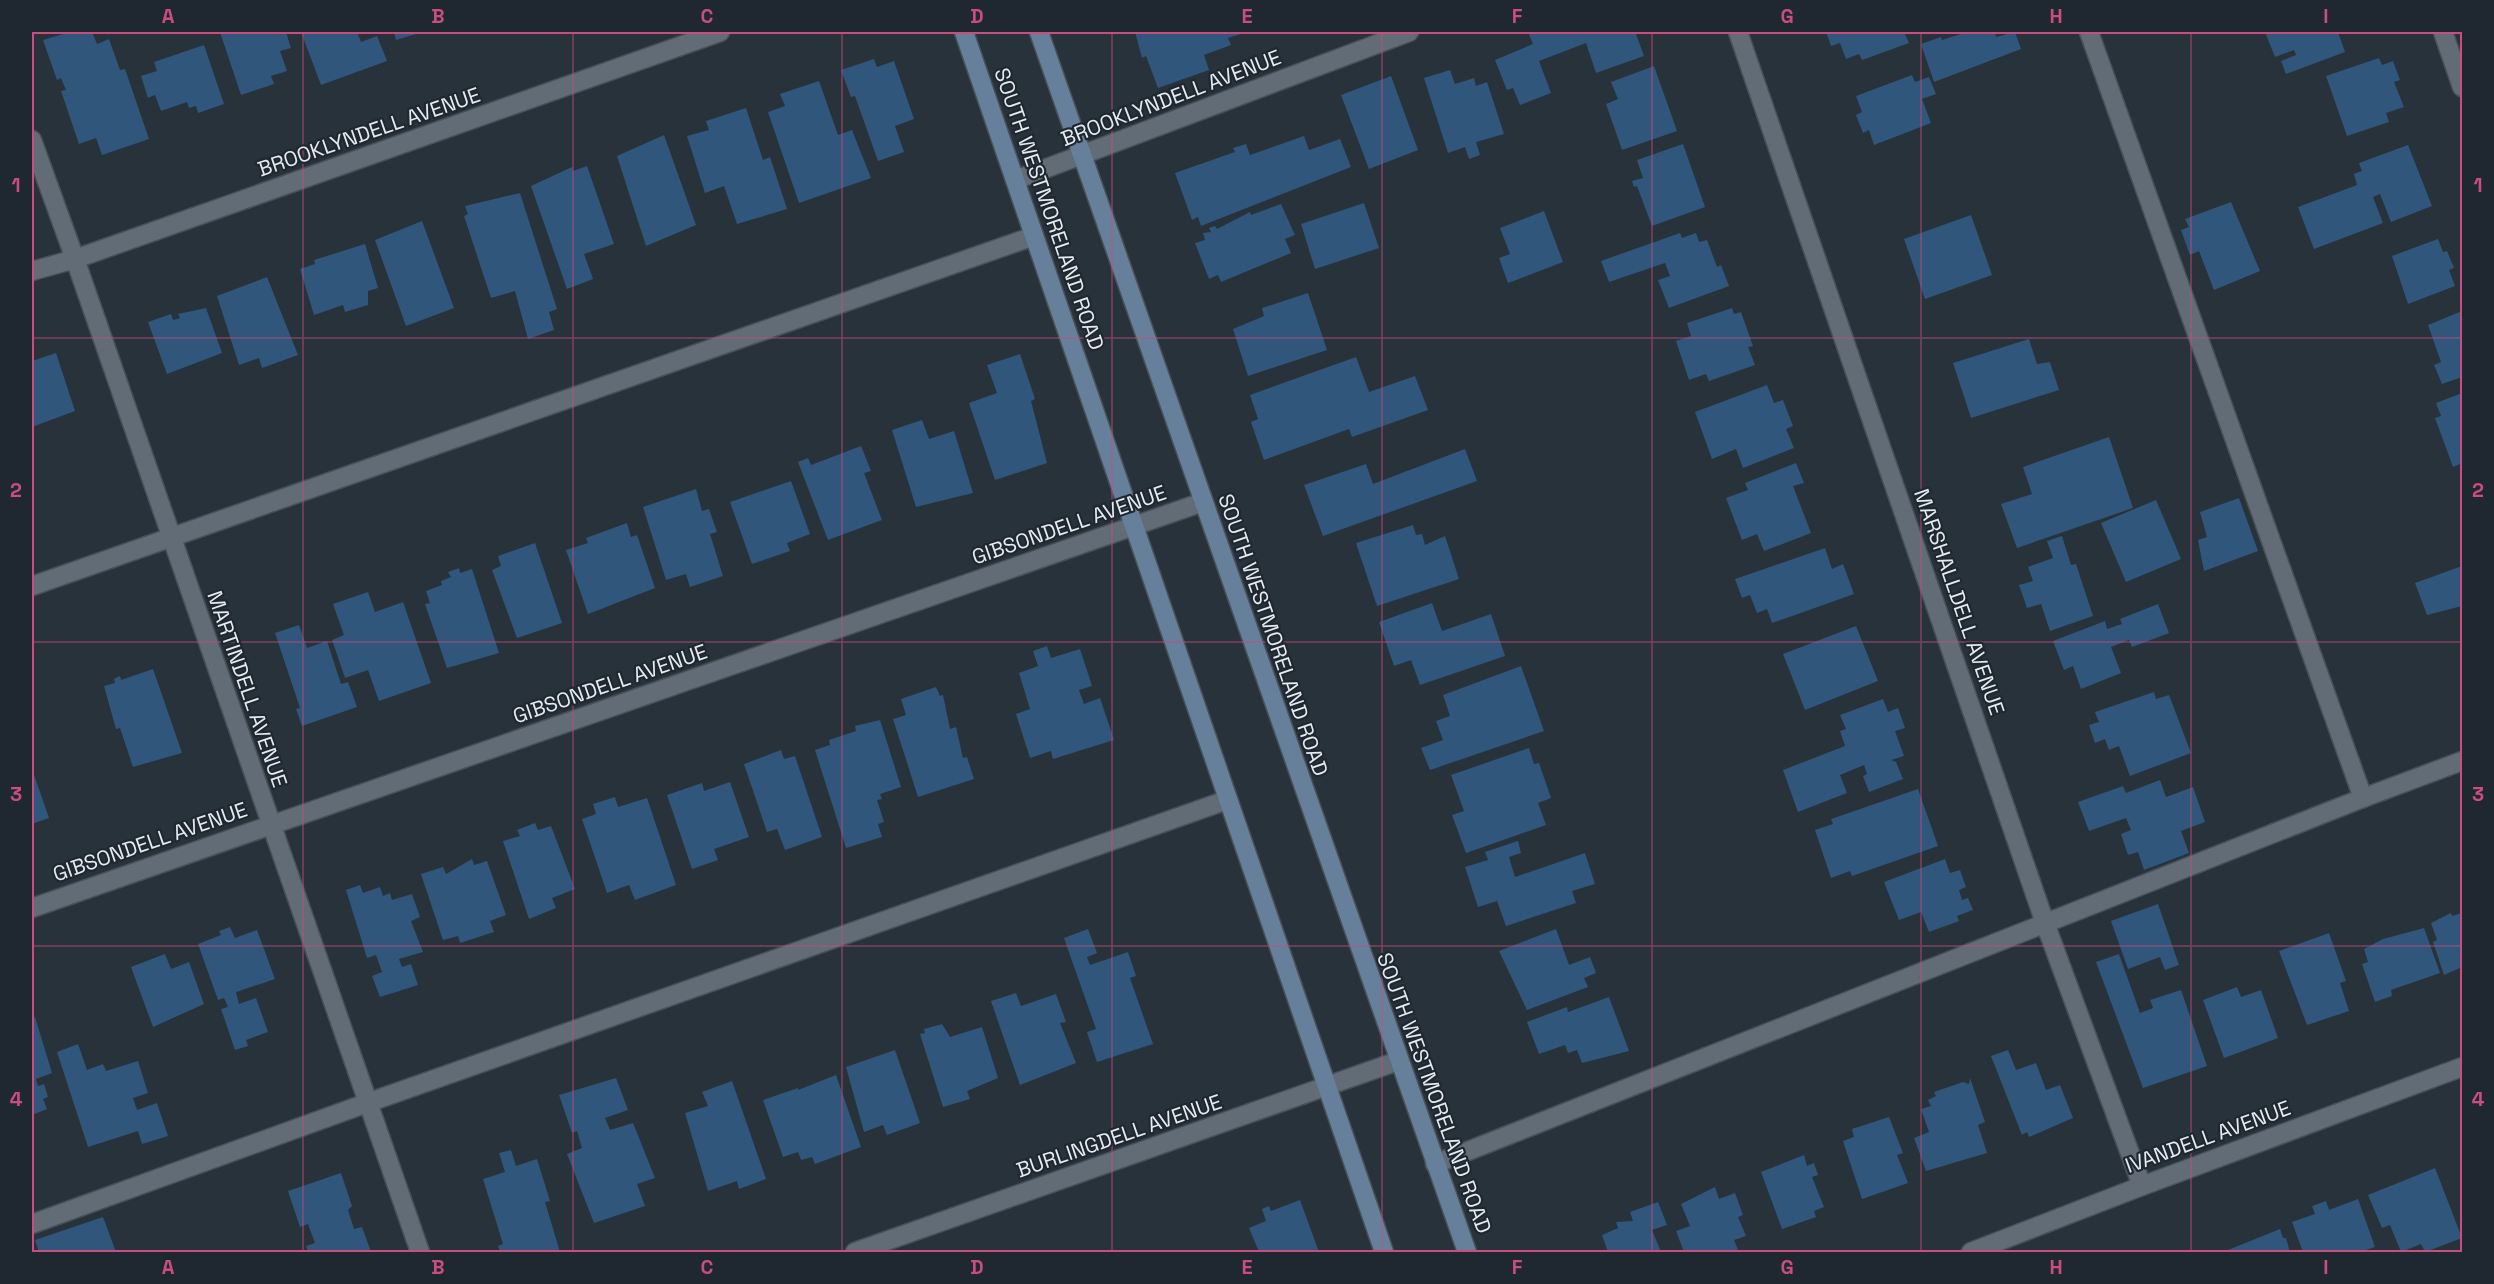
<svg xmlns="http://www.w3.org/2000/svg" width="2494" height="1284" viewBox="0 0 2494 1284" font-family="'Space Grotesk',sans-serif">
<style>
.building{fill:#30567b}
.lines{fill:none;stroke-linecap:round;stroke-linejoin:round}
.lane-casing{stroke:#485058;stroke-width:21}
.street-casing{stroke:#485058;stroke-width:21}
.secondary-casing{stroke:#485058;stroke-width:21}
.lane{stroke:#626c77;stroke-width:18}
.street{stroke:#626c77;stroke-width:18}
.secondary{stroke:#66809b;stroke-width:18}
.grid{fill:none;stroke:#cb4d80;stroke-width:1.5;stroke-opacity:0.55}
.labels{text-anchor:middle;stroke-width:4.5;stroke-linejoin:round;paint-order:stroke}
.street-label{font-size:21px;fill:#e5ebf1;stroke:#1f2831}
.neatline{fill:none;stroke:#cb4d80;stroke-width:2}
.grid-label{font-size:20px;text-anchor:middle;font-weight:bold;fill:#cb4d80}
</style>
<rect width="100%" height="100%" fill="#28323b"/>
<g class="building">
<polygon points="70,32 92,32 97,44 109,39 120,70 125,69 149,139 102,155 96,138 79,144 61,91 66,90 61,78 57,80 43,40"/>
<polygon points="220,32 286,32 291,48 280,51 287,71 271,76 274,84 241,95"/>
<polygon points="301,32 357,32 361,42 377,36 387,61 321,85"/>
<polygon points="394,32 423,32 396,40"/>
<polygon points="1135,32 1247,32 1228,38 1231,45 1204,55 1209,70 1158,88 1146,56 1142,58"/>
<polygon points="1528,32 1642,32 1636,34 1644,56 1596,73 1586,43 1539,61 1551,93 1520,105 1513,88 1507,90 1495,60 1533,44"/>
<polygon points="1826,32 1904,32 1909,43 1862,60 1859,54 1846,59 1840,43 1831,46"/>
<polygon points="1967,32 1995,32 1996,37 2015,32 2021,49 1934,82 1921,44 1941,37 1942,40"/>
<polygon points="2265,32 2338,32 2345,52 2286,74 2281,61 2296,55 2294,50 2275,57"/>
<polygon points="204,45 224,104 198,113 196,106 189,108 187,102 161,111 155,95 148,98 141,76 157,71 154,62"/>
<polygon points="2379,58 2382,65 2393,61 2400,80 2394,82 2404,107 2386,113 2389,122 2347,136 2326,76"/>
<polygon points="874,59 877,67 894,61 914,119 895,126 904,152 878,161 855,96 851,97 841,70"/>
<polygon points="1654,66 1677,131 1622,150 1606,104 1618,99 1611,82"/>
<polygon points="1450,70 1455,84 1474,78 1476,86 1487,82 1504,134 1476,142 1480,155 1469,159 1465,147 1448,153 1424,78"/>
<polygon points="1912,75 1915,82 1929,77 1936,94 1922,99 1931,123 1874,145 1869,130 1863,133 1856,115 1862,112 1856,96"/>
<polygon points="1391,76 1418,150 1369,169 1341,95"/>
<polygon points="819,81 838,135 852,130 871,178 799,203 768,112 785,106 780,94"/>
<polygon points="746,108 763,160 770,157 787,209 737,224 724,186 705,193 687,136 709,130 706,121"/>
<polygon points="664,135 696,225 646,246 617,156"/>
<polygon points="1304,136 1309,150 1340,139 1351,167 1201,226 1198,217 1192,220 1175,173 1235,152 1233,148 1246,144 1250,155"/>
<polygon points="1683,144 1705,207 1652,226 1637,186 1634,187 1632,181 1643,178 1637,160"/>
<polygon points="2408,145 2432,206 2391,222 2380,194 2373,197 2383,223 2314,249 2298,207 2357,185 2354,174 2362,171 2359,163"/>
<polygon points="587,166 614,244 584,254 593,279 567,289 531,186 572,167 573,171"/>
<polygon points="520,193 557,309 549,312 554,330 528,339 515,291 491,298 464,216 468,214 465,206"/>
<polygon points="2231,202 2260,271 2214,290 2199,251 2190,255 2181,230 2189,227 2185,219"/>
<polygon points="1364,203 1379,248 1315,269 1301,224"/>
<polygon points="1281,204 1295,235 1285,239 1291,253 1221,282 1218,275 1209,279 1195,243 1205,240 1203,233 1211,232 1209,228 1215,226 1217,229 1250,212 1251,215"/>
<polygon points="1544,211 1563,262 1508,283 1499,258 1510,254 1500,228"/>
<polygon points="1971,215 1992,275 1925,299 1904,239"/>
<polygon points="422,221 454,308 406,326 375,240"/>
<polygon points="1680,233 1682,238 1696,233 1699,242 1707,240 1717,267 1721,265 1729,286 1669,308 1658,280 1670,276 1665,263 1609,282 1601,261"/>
<polygon points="2438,239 2443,252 2447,251 2454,268 2449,270 2455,286 2408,304 2392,256"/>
<polygon points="365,244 378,288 368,291 368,305 345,312 343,305 314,315 300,269 315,264 314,260"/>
<polygon points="267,277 298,355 262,368 259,358 239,365 217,296"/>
<polygon points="1308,293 1327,350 1248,376 1233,329 1264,316 1262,308"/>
<polygon points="206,308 222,353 167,374 148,322 171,314 173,320 180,318 178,314"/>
<polygon points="1732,308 1734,314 1741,312 1753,346 1748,347 1755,365 1709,381 1706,374 1689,380 1676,341 1691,336 1687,323"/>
<polygon points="2462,311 2462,377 2442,384 2434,365 2441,362 2428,325"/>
<polygon points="2029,339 2037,364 2050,362 2059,390 1971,418 1953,363"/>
<polygon points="56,353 75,411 32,427 32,361"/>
<polygon points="1020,354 1035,399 1031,401 1047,463 995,480 969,403 997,393 987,365"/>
<polygon points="1356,357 1369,392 1415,376 1428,410 1352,437 1349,429 1264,460 1251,422 1258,419 1250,395"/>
<polygon points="1767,385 1774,403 1783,400 1793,426 1786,429 1794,448 1743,468 1736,449 1712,459 1695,412"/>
<polygon points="2462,393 2462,463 2453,467 2435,418 2441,416 2436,403"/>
<polygon points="922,420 929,439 954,431 973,493 916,507 892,430"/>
<polygon points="2109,437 2133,508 2017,548 2001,504 2032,494 2023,467"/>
<polygon points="861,446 871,471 864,473 882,520 828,540 798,462 808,458 811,465"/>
<polygon points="1465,449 1477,481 1323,536 1304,485 1366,464 1373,484"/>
<polygon points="1796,463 1804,483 1793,486 1811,533 1764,551 1757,534 1742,540 1726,498 1748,490 1745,483"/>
<polygon points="791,481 810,534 787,543 790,551 752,564 730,502"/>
<polygon points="696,489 702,511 709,509 717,532 710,534 723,576 690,587 686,574 666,580 643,507"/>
<polygon points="2239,498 2258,551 2204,571 2198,540 2207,537 2200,512"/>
<polygon points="2156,500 2181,559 2126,582 2101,523"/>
<polygon points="627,523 631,537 637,535 655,588 588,614 566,550 588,543 586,538"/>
<polygon points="1413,525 1416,535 1422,534 1425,545 1445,536 1459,579 1377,606 1356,543"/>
<polygon points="2062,536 2071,565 2076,564 2093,616 2050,631 2041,604 2027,608 2019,585 2033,581 2028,567 2053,558 2047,541"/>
<polygon points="535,543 562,623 517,638 492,570 501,566 498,556"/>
<polygon points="1825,548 1832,569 1843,564 1854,594 1772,623 1767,609 1757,613 1750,595 1742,598 1735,579"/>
<polygon points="2462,566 2462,606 2427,615 2415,583"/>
<polygon points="459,568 460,573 472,569 499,653 447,668 425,604 430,603 426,591 442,585 441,581 451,577 448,572"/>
<polygon points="368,592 375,612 403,602 431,683 379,701 368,670 345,678 332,640 344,635 333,604"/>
<polygon points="1432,603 1442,631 1491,614 1505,656 1420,685 1411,660 1394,666 1379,622"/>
<polygon points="2158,604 2169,633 2132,647 2129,640 2111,647 2121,673 2081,689 2073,666 2064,670 2053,641 2105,621 2107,629 2122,624 2120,619"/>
<polygon points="299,625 307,648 327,641 341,684 348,682 357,707 302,726 296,709 300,708 275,633"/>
<polygon points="1856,626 1878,681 1805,710 1783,654"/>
<polygon points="1047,646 1051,658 1080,649 1092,686 1079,690 1084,704 1100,698 1114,740 1053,759 1051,751 1030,758 1016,714 1030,709 1019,673 1038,666 1033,651"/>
<polygon points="1521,666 1544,731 1430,770 1421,748 1443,740 1436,721 1450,716 1443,695"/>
<polygon points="153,669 182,753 133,767 120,728 116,729 104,686 115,683 114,679 120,676 121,680"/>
<polygon points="936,687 940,696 943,695 950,729 956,727 963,758 967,757 974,779 918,797 893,719 906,715 901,699"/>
<polygon points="2154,692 2156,699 2169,695 2191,753 2130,776 2119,746 2109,750 2105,739 2095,743 2089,725 2099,722 2095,712"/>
<polygon points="1883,699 1888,712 1898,708 1905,728 1895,731 1904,756 1891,760 1896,762 1903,779 1869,792 1863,776 1867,774 1864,765 1840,775 1847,793 1798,812 1783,770 1845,746 1840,731 1846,729 1840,715"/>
<polygon points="880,720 901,787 880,794 882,799 877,800 884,822 878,824 882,837 846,848 815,750 830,745 829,740 856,731 855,726"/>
<polygon points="1529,748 1534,764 1539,763 1551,798 1538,803 1546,825 1466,853 1452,815 1464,811 1451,775"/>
<polygon points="781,750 784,759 795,756 822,837 785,850 777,829 767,832 744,764"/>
<polygon points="32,769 49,818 32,824"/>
<polygon points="2160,780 2166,797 2193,787 2205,822 2181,831 2189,853 2144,870 2138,852 2128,855 2121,834 2131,830 2126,818 2089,831 2078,802 2123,786 2126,793"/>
<polygon points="730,782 749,837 714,849 718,860 692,869 667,795 702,783 704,791"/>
<polygon points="1918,789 1938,846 1852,876 1850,871 1831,878 1815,830 1833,824 1831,819"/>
<polygon points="615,797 618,807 647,798 676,885 635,900 629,885 607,893 582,819 596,814 593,804"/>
<polygon points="535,823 538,830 551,826 575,889 552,898 556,908 529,919 503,841 520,836 517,830"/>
<polygon points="1518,841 1521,853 1509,857 1515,877 1585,853 1595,884 1572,891 1576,903 1506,926 1497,901 1478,907 1465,867 1488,860 1485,852"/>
<polygon points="472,859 474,865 487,861 506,915 490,921 494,932 460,943 458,936 443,940 421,874 443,867 446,874"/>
<polygon points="1945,859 1950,873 1960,870 1966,887 1959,890 1962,900 1968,898 1973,910 1957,916 1959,921 1929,932 1921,912 1899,920 1884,882"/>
<polygon points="360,885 363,893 380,887 383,896 390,893 392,900 412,894 420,917 411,921 423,952 399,959 402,967 411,964 418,985 380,997 372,976 382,972 376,955 367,958 346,890"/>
<polygon points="2158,904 2179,965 2165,970 2160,957 2128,969 2111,921"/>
<polygon points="2451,913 2452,916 2462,913 2462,967 2444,975 2433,942 2437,940 2431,923"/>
<polygon points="230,927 235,938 257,930 275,979 236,992 239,1004 256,998 268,1032 246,1040 248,1046 235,1050 221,1009 228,1007 224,998 218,1000 198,944 221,935 219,931"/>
<polygon points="2424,928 2440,973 2391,990 2392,996 2375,1002 2362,964 2368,962 2364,949 2383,939"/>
<polygon points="1088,929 1097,953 1087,957 1090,965 1128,952 1136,976 1130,978 1153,1044 1097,1062 1087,1032 1096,1029 1064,938"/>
<polygon points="1556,929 1569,965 1590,957 1596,973 1584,978 1588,987 1527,1010 1499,951"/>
<polygon points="2329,933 2346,981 2340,983 2349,1011 2307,1025 2279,951"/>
<polygon points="165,954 171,969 189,962 204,1004 153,1027 131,967"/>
<polygon points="2119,954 2140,1013 2153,1008 2150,1000 2181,990 2207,1066 2143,1088 2096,962"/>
<polygon points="2237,987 2241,997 2261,990 2278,1038 2224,1058 2203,1000"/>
<polygon points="1016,993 1021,1006 1056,994 1066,1022 1060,1023 1076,1063 1020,1085 991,1001"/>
<polygon points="1609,997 1629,1051 1582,1063 1577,1050 1568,1053 1565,1045 1539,1054 1527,1022 1567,1007 1568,1012"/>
<polygon points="35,1017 52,1073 36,1079 38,1086 44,1084 48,1097 43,1099 47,1109 32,1115 32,1018"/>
<polygon points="942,1024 950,1037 982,1027 998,1078 967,1091 970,1099 943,1107 920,1034 925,1033 924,1029"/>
<polygon points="78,1044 87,1070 103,1064 106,1071 138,1061 148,1093 133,1098 137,1110 157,1103 168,1136 142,1144 138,1131 88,1147 57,1052"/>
<polygon points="895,1050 920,1123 887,1135 883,1125 864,1132 846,1067"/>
<polygon points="2008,1050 2016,1070 2036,1063 2046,1090 2060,1085 2073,1118 2029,1137 2027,1132 2022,1135 1991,1056"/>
<polygon points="836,1075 861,1147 815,1164 812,1157 801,1160 798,1152 783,1157 763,1100 798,1088 798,1090"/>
<polygon points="616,1078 628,1110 605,1118 610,1130 633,1123 655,1178 637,1184 645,1206 594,1223 567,1154 582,1148 577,1131 572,1133 559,1095"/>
<polygon points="1970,1078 1985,1122 1978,1125 1987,1153 1926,1171 1914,1138 1929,1132 1921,1109 1931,1106 1928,1100 1936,1096 1934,1092 1963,1082 1969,1084"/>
<polygon points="732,1081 766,1179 739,1189 737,1181 708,1191 685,1113 708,1106 702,1092"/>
<polygon points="1889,1117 1903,1153 1897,1155 1908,1183 1862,1199 1843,1141 1854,1137 1852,1129"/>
<polygon points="511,1150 516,1166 537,1159 550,1201 545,1202 560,1252 500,1252 498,1246 503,1244 483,1179 505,1172 499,1153"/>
<polygon points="1804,1155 1807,1166 1814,1163 1818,1175 1812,1177 1824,1207 1814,1211 1816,1217 1782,1229 1761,1172"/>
<polygon points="2435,1168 2462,1238 2425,1252 2421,1244 2401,1252 2390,1225 2382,1228 2368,1195"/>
<polygon points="341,1173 352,1206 348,1210 354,1229 362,1227 371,1252 308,1252 306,1246 315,1243 308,1224 300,1227 288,1191"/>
<polygon points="1715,1187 1719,1199 1735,1193 1743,1215 1738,1217 1746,1236 1734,1240 1738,1250 1729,1252 1684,1252 1676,1231 1690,1226 1681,1204"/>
<polygon points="2358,1199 2375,1247 2360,1252 2303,1252 2292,1222 2315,1214 2312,1206 2326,1201 2329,1210"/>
<polygon points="1300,1200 1319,1252 1259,1252 1249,1228 1266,1221 1262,1209 1269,1206 1271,1211"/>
<polygon points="1658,1202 1667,1225 1652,1230 1661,1252 1608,1252 1602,1235 1618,1228 1616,1222 1633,1221 1630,1212"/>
<polygon points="103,1217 116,1252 39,1252 35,1240"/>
<polygon points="2280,1229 2283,1238 2286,1238 2290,1252 2223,1252"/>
</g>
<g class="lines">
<g class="lane-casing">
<g id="lane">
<polyline points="2089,32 2363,798"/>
<polyline points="32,586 1034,236"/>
<polyline points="1435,1164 2363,798 2462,761"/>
<polyline points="32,1224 367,1103 1227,800"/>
</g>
</g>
<g class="street-casing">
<g id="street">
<polyline points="1738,32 2045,923 2142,1186"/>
<polyline points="2443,32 2462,87"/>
<polyline points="32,140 75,259 420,1252"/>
<polyline points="1015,180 1409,32"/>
<polyline points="32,271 75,259 720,32"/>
<polyline points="32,908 1203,502"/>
<polyline points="855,1252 1398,1061"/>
<polyline points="1971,1252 2142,1186 2462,1067"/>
</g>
</g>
<g class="secondary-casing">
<g id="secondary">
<polyline points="964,32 1384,1252"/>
<polyline points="1039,32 1467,1252"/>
</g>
</g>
<use href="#lane" class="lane"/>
<use href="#street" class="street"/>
<use href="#secondary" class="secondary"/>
</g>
<path class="grid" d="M303 32V1252M573 32V1252M842 32V1252M1112 32V1252M1382 32V1252M1652 32V1252M1921 32V1252M2191 32V1252M32 338H2462M32 642H2462M32 946H2462"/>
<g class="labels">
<g class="street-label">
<text transform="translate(1171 98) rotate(-21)" y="7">BROOKLYNDELL AVENUE</text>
<text transform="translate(369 132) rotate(-19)" y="7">BROOKLYNDELL AVENUE</text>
<text transform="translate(1049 209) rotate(71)" y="7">SOUTH WESTMORELAND ROAD</text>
<text transform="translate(1069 525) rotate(-19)" y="7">GIBSONDELL AVENUE</text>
<text transform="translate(1959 602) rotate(71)" y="7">MARSHALLDELL AVENUE</text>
<text transform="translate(1273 635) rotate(71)" y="7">SOUTH WESTMORELAND ROAD</text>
<text transform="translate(610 684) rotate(-19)" y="7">GIBSONDELL AVENUE</text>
<text transform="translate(247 689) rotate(71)" y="7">MARTINDELL AVENUE</text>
<text transform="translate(150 842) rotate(-19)" y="7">GIBSONDELL AVENUE</text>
<text transform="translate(1434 1093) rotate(70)" y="7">SOUTH WESTMORELAND ROAD</text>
<text transform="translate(1119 1136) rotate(-19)" y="7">BURLINGDELL AVENUE</text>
<text transform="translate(2208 1137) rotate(-20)" y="7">IVANDELL AVENUE</text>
</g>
</g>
<rect width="2494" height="1284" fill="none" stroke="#1f2831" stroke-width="66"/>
<rect x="33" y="33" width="2428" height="1218" class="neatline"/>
<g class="grid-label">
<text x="168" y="23">A</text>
<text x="438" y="23">B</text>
<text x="707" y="23">C</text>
<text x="977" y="23">D</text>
<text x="1247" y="23">E</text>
<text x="1517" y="23">F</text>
<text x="1787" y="23">G</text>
<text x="2056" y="23">H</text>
<text x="2326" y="23">I</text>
<text x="16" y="192">1</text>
<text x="2478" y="192">1</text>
<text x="16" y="497">2</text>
<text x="2478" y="497">2</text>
<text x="16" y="801">3</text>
<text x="2478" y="801">3</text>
<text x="16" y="1106">4</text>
<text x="2478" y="1106">4</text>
<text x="168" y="1274">A</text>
<text x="438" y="1274">B</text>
<text x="707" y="1274">C</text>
<text x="977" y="1274">D</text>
<text x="1247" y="1274">E</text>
<text x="1517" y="1274">F</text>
<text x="1787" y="1274">G</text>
<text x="2056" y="1274">H</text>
<text x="2326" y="1274">I</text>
</g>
</svg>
